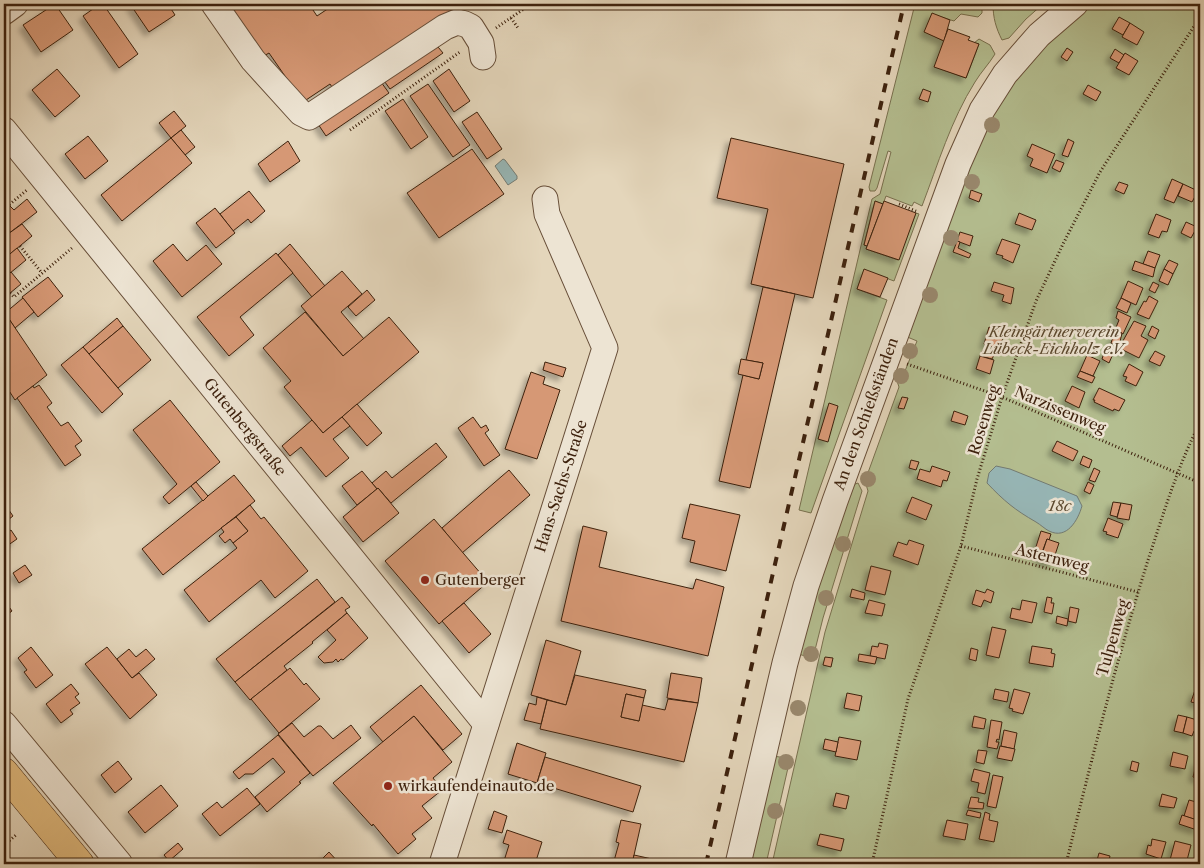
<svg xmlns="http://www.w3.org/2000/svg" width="1204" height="868" viewBox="0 0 1204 868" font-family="'Libre Caslon Text',serif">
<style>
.green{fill:#b4be90;stroke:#78704e}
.water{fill:#97b7b7;stroke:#737b73}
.building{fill:#d69875;stroke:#3d210d;filter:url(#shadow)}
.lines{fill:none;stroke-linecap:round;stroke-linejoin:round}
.minor-casing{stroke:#674e38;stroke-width:27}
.major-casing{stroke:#3d210d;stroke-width:29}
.path{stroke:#3d210d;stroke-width:3;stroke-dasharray:1 2.5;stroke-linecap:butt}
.minor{stroke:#ede4d3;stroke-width:25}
.major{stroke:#e2bb7e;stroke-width:28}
.rail{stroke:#3d210d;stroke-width:4;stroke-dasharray:9 9;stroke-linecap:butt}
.tree{fill:#99886d}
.poi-dot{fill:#8f2418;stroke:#ede4d3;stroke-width:2}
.labels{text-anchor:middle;stroke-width:5;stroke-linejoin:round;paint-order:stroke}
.park-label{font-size:15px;font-style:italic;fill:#5b482e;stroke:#ede4d3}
.street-label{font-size:15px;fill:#3d210d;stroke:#ede4d3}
.poi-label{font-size:15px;fill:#3d210d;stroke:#ede4d3;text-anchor:start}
</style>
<defs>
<filter id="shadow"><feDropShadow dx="-4.5" dy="4.5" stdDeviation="2.5" flood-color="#0004"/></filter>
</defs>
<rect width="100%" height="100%" fill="#e4d6bb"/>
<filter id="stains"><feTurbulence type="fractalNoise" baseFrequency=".004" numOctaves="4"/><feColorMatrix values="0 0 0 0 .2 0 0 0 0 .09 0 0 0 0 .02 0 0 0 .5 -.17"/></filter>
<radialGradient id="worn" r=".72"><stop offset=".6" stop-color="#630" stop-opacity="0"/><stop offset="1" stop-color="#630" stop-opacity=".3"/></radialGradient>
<g class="green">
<path d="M915 4H982V13L978 17 961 14 954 21 932 14 925 32 944 41 935 67 966 78 979 44 974 43 979 39 990 45 995 54C989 64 981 72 975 82 951 120 938 164 922 206L914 202 912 206 886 196 883 204 875 201 864 245 867 246 866 249 898 260 916 213 919 214 894 281 864 270 857 289 887 300 811 513 799 510 872 199 880 194 891 152 888 151 877 188 875 191H870L869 187Z"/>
<path d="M993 4H1043L1026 19 1009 38 1002 40C996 28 993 18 993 4Z"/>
<polygon points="1092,4 1200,4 1200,864 772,864 825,632 868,491 865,481 899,387 896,378 899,369 905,371 917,341 905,336 948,218 990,119 1018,77 1047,45"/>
<polygon points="858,483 862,491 823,618 813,658 798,654 850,486"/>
<polygon points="774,756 790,759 766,864 749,864"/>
</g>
<g class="water">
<polygon points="503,159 505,160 517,176 517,179 508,185 495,166"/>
<path d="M996 466 1010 469 1077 496 1082 506C1078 520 1067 540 1049 531 1045 529 1041 525 1036 522 1015 510 1004 501 987 483L989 473Z"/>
</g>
<g class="building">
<polygon points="55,4 73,30 41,52 23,25"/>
<polygon points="100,4 103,4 138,54 119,68 83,16"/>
<polygon points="130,4 168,4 175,15 149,32"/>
<polygon points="225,4 309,4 317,16 335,4 465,4 336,93 330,84 303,102 269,53 262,57"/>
<polygon points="932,13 950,20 944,41 924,32"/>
<polygon points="1119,17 1130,23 1123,35 1112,29"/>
<polygon points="1130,23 1144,32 1137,45 1122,37"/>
<polygon points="948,29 970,37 968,40 979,44 966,78 934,67"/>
<polygon points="434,42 443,53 390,89 382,78"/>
<polygon points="1067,48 1073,52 1067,61 1061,57"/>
<polygon points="1115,49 1124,55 1119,63 1110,58"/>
<polygon points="1125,53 1138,61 1129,75 1116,68"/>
<polygon points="57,69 80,96 55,117 32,90"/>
<polygon points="449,69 470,101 454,112 433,81"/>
<polygon points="378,78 389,93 326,136 316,121"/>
<polygon points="428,84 470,145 453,157 410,96"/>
<polygon points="1088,85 1101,92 1096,101 1083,94"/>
<polygon points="923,89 931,92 928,102 919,99"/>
<polygon points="403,99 428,137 411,149 385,111"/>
<polygon points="174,111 186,126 171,138 159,123"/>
<polygon points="477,112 502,149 487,159 462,122"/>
<polygon points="181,130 195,147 185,155 171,138"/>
<polygon points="88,136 108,161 85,179 65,154"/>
<polygon points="171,138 192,163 122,221 101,195"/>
<polygon points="731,138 844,164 813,298 751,284 768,209 717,198"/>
<polygon points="1068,139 1074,142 1068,157 1062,155"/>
<polygon points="288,141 300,161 270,182 258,164"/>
<polygon points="1032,144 1055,154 1047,173 1030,166 1033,159 1027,156"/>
<polygon points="472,149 504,194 439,238 407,193"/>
<polygon points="1056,160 1064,163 1060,172 1052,168"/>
<polygon points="1172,179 1183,184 1174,203 1164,199"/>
<polygon points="1119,182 1128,185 1124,194 1115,190"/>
<polygon points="1183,184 1198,191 1192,202 1178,196"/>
<polygon points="971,190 982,194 979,202 969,198"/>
<polygon points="249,191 265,211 251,223 248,219 233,231 220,214"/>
<polygon points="27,199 37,212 8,234 4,228 4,211 10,206 14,210"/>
<polygon points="875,201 883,204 867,246 864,245"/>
<polygon points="884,201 916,213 899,260 866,249"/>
<polygon points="215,208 235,233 216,248 196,223"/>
<polygon points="1019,213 1036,220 1032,230 1015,224"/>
<polygon points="1156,214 1171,220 1167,232 1162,231 1159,238 1148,234"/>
<polygon points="1186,222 1197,227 1191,238 1181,233"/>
<polygon points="22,224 32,236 4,259 4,231 5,230 8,234"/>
<polygon points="960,232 973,236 970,246 957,241"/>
<polygon points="1002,239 1020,245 1013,263 1002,258 1003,256 996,254"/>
<polygon points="957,241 960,242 958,248 971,254 969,258 953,252"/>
<polygon points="173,244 187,261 206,245 222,264 182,297 153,261"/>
<polygon points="290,244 325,286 312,297 278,255"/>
<polygon points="17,248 26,260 4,278 4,259"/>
<polygon points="1148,251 1160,255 1155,268 1143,264"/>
<polygon points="276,253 293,273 240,317 254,335 229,356 197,317"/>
<polygon points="1169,260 1178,264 1173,274 1164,269"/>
<polygon points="1135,261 1155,268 1153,277 1132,270"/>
<polygon points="864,269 888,278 880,297 857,289"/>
<polygon points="1164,269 1173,274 1168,285 1159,281"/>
<polygon points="342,271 362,294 341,312 364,339 343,356 301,306"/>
<polygon points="11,272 21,284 4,298 4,278"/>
<polygon points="48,277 63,296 38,317 22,297"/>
<polygon points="1128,281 1143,288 1136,305 1121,298"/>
<polygon points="994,282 1014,288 1011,304 1002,301 1004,295 991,291"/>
<polygon points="1153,282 1159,285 1155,293 1149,290"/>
<polygon points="763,287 795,294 750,488 719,481 743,375 759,379 763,363 746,360"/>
<polygon points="367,290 375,300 356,316 348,307"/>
<polygon points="1149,296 1158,301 1149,319 1137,314 1144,301 1146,302"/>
<polygon points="23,298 34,312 15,328 5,313"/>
<polygon points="1121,298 1131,303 1127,313 1116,308"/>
<polygon points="1118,311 1131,317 1123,334 1115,330 1119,320 1116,318"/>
<polygon points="305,312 343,356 389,317 419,352 323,433 284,387 291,381 263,348"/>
<polygon points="5,313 47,375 15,400 4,383"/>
<polygon points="117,318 123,326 89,354 83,347"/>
<polygon points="1134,321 1146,326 1141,336 1148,340 1139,358 1119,348"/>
<polygon points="123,326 151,360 118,388 89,354"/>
<polygon points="1152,326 1159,330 1155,339 1148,335"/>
<polygon points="989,327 1005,332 999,349 984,344"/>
<polygon points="1117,331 1122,333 1119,346 1111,343 1113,337 1115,338"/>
<polygon points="83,347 123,394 102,413 61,365"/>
<polygon points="1105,350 1113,354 1109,363 1102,359"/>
<polygon points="982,351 994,355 992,359 980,356"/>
<polygon points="1155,351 1165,356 1160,366 1149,361"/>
<polygon points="1087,355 1100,361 1093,376 1080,371"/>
<polygon points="980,356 994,360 990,374 976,369"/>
<polygon points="741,359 763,363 759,379 738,374"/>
<polygon points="545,362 566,368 563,377 543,370"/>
<polygon points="1129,364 1143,372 1136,386 1125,381 1127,377 1123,376"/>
<polygon points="1080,371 1095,377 1092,383 1077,377"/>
<polygon points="531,372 545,377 543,384 560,390 537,459 505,449"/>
<polygon points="39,385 52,403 47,407 61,426 68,422 82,441 75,446 81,455 65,466 17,398 33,386 34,388"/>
<polygon points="1072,386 1085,392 1079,408 1065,401"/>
<polygon points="1099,388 1125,400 1119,411 1114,409 1113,411 1094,402 1095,400 1093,400"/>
<polygon points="902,397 908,398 904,409 898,408"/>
<polygon points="170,400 220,462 169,504 163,497 177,484 133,430"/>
<polygon points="829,403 838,406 828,442 818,439"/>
<polygon points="357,404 382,433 367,446 342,417"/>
<polygon points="954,411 968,416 965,425 951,421"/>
<polygon points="342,417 350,426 333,439 349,458 326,477 301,447 290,456 282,446 312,420 323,433"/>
<polygon points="473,417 481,428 486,425 488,429 489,430 485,433 500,455 484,466 458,428"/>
<polygon points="1057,441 1078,451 1073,461 1052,451"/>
<polygon points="436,443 447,457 391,503 378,488 377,489 372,483 386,471 392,478"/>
<polygon points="1083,456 1092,460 1089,468 1080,464"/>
<polygon points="911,460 919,462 916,470 909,468"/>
<polygon points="932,466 950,472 947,481 943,480 941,487 917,479 920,469 930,472"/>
<polygon points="1094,468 1100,471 1095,482 1089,480"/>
<polygon points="509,470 530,495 462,553 442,528"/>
<polygon points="362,471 377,489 357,505 342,486"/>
<polygon points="234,475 255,501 163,575 142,549"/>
<polygon points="196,482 208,496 203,501 191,486"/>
<polygon points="1088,482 1094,485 1090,494 1084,491"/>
<polygon points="378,488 399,513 363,542 343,517"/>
<polygon points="912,497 932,505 926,520 906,512"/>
<polygon points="1113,502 1121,503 1117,517 1110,515"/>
<polygon points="4,503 13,516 4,523"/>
<polygon points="1121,503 1132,505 1129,520 1117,518"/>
<polygon points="690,504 740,515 726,571 690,562 695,541 682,538"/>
<polygon points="250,505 261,519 264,517 308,571 275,598 261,580 209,622 184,590 237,548 233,543 248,531 236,517"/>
<polygon points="236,517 248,531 233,543 230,539 225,543 219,536 224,532 221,528"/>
<polygon points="1108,518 1123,524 1118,538 1106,534 1107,532 1103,531"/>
<polygon points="434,519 488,582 439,624 385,561"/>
<polygon points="583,526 607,532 599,567 693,589 696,579 724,587 708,656 561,621"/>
<polygon points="11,530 17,539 4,548 4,535"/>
<polygon points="1041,531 1051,534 1049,540 1047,539 1041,555 1034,553"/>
<polygon points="1047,539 1059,543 1052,564 1040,560"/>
<polygon points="909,540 924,545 918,565 893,556 898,542 907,545"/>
<polygon points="25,565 32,575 19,583 13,573"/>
<polygon points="871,566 891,571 885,595 865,590"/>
<polygon points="317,579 335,602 235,682 216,659"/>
<polygon points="852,589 865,593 864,600 850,597"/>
<polygon points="987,589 994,592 991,603 984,600 981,607 972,604 976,590 985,593"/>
<polygon points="342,597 350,607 345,610 347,613 312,642 313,643 284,666 287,670 250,700 235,682"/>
<polygon points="1047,597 1052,598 1051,603 1054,603 1052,614 1044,612"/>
<polygon points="4,600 12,611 4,617"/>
<polygon points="869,600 885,604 882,616 865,613"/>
<polygon points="1022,600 1037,603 1032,623 1010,618 1012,608 1020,610"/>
<polygon points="464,603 491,634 469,653 442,621"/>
<polygon points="1070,607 1079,609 1076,623 1068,621"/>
<polygon points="347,613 368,638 343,660 341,659 338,662 336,659 333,662 324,663 318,657 336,640 327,630"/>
<polygon points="1057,616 1068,619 1067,626 1056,623"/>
<polygon points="992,627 1006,630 999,658 986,655"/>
<polygon points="546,640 581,651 566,705 531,695"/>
<polygon points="879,643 888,645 885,659 870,656 872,646 878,647"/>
<polygon points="1032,646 1052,649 1051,653 1055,654 1053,667 1029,663"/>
<polygon points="31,647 53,675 36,688 24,672 27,670 18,658"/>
<polygon points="107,647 132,678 139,673 157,695 130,719 85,664"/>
<polygon points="971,648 978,650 976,661 969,659"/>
<polygon points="129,649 136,657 146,649 155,659 132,678 117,659"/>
<polygon points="859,654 877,657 875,664 858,661"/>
<polygon points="825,657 833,658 831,667 823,665"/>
<polygon points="290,668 304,685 306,683 320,699 279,733 251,699"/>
<polygon points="671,673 702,678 698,703 667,698"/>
<polygon points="575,675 646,690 644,698 626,694 621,717 639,721 642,705 665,710 668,699 698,703 684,762 540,729 547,700 566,705"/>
<polygon points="71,684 79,694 75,697 80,703 70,710 73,714 61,723 46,704"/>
<polygon points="421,685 462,734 443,750 414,716 383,742 370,727"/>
<polygon points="995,689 1009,692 1007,702 993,699"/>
<polygon points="1014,689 1030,693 1023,714 1012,711 1013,709 1009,708"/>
<polygon points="1195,690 1200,691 1200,704 1191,702"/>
<polygon points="847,693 862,696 859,711 844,708"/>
<polygon points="626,694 644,698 639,721 621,717"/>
<polygon points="537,697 547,700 541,724 524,720 529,703 536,705"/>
<polygon points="1178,715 1187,717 1183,733 1174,731"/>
<polygon points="414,716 452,762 433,778 442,790 422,806 432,818 412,834 416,839 398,854 373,824 372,826 333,783"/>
<polygon points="974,716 986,719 984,729 972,727"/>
<polygon points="1187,717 1197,720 1196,723 1199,724 1197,732 1194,731 1192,736 1183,733"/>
<polygon points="991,720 1002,722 999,740 997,739 996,742 999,742 997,749 987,747"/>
<polygon points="292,723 304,737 318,726 321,726 333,739 351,725 361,738 313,776 278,734"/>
<polygon points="1004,730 1017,733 1014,749 1001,746"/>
<polygon points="278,735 310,773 299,782 301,783 267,812 255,797 285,772 273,758 253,774 245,774 239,779 233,772"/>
<polygon points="839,737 861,741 857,760 835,756"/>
<polygon points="825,739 838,742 836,752 823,749"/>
<polygon points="517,743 546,753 537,783 508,774"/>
<polygon points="1000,746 1015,749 1012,761 997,758"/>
<polygon points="978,750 987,751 984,764 976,762"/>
<polygon points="1173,752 1188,756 1185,769 1170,766"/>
<polygon points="545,757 641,786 633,812 537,783"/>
<polygon points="118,761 132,779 115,793 101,775"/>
<polygon points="1132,761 1139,763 1137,772 1130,770"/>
<polygon points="1197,761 1200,762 1200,779 1193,777"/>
<polygon points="974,769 990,773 985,794 977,792 979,783 971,781"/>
<polygon points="993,775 1003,777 996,808 987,806"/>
<polygon points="161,785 178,806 145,833 128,812"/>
<polygon points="247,788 260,804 220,836 202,814 217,802 222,808"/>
<polygon points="836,793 849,796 846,809 833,806"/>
<polygon points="1162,794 1177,798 1174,808 1159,806"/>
<polygon points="971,797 979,798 978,802 984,803 983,809 968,808"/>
<polygon points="1189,800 1200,803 1197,820 1184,816"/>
<polygon points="968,810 981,813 980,818 966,815"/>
<polygon points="494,811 507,816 502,833 488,829"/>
<polygon points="985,812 990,814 989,820 998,822 994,842 979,839"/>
<polygon points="1182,815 1197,820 1198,817 1200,818 1197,830 1179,824"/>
<polygon points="621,820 641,824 632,864 614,861 619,843 616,842"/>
<polygon points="947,820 968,824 965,840 943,836"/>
<polygon points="507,830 542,842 535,864 503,864 509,845 503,843"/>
<polygon points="820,834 844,839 841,851 817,845"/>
<polygon points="1152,839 1166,842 1161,859 1146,854 1148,845 1151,846"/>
<polygon points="1175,841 1191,845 1186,864 1170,860"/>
<polygon points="178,843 183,849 169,861 164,855"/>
<polygon points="329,852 340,864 317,864"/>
<polygon points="1099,853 1110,856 1108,864 1096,864"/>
<polygon points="634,855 652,859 651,864 632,864"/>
</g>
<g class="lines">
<g class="minor-casing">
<g id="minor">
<polyline points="214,4 253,60 301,113 309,117 445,27 457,22 465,24 471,27 481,43 483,57"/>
<polyline points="4,12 15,4"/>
<polyline points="4,130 486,724"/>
<polyline points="4,724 120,864"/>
<polyline points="442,864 605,348 547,214 545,199"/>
<polyline points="738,864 785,663 806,586 835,501 958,164 982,110 1005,74 1039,35 1075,4"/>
</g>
</g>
<g class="major-casing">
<polyline id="major" points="4,772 80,864"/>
</g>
<g class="path">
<polyline points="511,18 518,28"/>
<polyline points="496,28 531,4"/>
<polyline points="350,130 460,52"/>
<polyline points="899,204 918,212"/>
<polyline points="4,209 27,190"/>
<polyline points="20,246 42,273"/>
<polyline points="10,293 14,297 72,248"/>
<polyline points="907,364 1002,397 1200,483"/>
<polyline points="961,546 1138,592"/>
<polyline points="4,845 16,835"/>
<polyline points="872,864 908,699 961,546 977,479 1002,397 1036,301 1063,244 1100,172 1200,17"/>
<path d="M1066 864C1091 761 1117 658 1149 557 1164 512 1178 465 1200 423"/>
</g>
<use href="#minor" class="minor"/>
<use href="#major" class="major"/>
<polyline class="rail" points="706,864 904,4"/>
</g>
<g class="tree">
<circle cx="992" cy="125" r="8"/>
<circle cx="972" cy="182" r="8"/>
<circle cx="951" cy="238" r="8"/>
<circle cx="930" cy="295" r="8"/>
<circle cx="910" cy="351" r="8"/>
<circle cx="901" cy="376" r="8"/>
<circle cx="868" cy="479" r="8"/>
<circle cx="843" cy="544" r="8"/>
<circle cx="826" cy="598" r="8"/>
<circle cx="811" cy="654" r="8"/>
<circle cx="798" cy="708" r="8"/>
<circle cx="786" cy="762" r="8"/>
<circle cx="775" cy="811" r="8"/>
</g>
<g class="poi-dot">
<circle cx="425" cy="580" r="5"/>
<circle cx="388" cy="786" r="5"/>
</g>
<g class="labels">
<g class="park-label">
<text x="1054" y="337">Kleingärtnerverein<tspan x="1054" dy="17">Lübeck-Eichholz e.V.</tspan></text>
<text x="1060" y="511">18c</text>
</g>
<g class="street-label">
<text transform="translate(1060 410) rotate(23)" y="5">Narzissenweg</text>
<text transform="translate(866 414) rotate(-70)" y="5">An den Schießständen</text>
<text transform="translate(984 420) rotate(-73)" y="5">Rosenweg</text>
<text transform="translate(245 427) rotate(51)" y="5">Gutenbergstraße</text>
<text transform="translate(561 486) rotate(-72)" y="5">Hans-Sachs-Straße</text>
<text transform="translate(1052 558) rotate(14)" y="5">Asternweg</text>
<text transform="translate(1113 638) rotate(-74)" y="5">Tulpenweg</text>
</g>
<g class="poi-label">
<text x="435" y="585">Gutenberger</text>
<text x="398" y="791">wirkaufendeinauto.de</text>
</g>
</g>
<rect width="1204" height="868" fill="none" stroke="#e4d6bb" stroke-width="20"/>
<rect x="5" y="5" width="1194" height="858" fill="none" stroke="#3d210d" stroke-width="2.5"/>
<rect x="10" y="10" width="1184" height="848" fill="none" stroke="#3d210d"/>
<rect width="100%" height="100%" filter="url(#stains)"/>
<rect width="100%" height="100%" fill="url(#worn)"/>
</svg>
